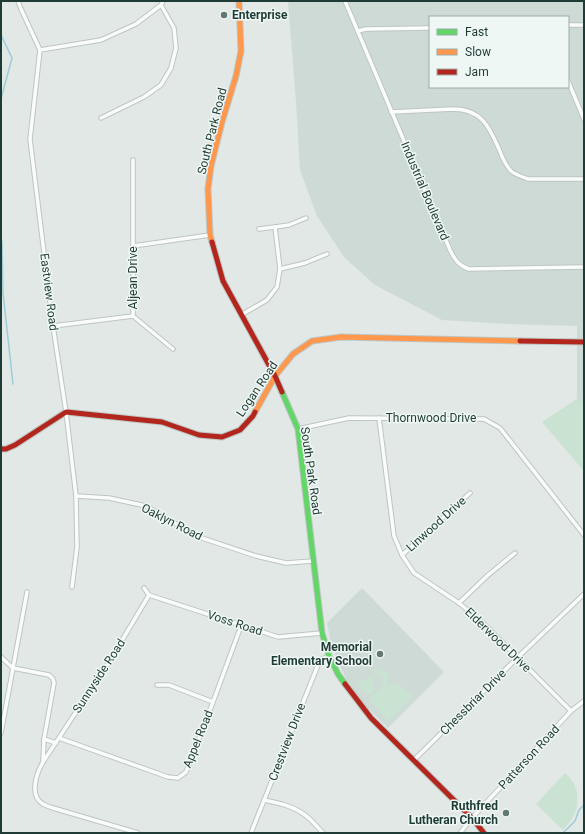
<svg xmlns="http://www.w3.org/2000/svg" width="585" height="834" viewBox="0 0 585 834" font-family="Roboto,sans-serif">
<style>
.built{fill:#cedad5;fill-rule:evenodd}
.green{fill:#c9e2d2}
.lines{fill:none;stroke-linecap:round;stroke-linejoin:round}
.stream{stroke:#9ecdd9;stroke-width:1.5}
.street-casing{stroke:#bec5c2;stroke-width:5.5}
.fast-casing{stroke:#bdc6c3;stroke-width:7}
.slow-casing{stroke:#bdc6c3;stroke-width:7}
.jam-casing{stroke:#bdc6c3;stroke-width:7}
.street{stroke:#fafcfb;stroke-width:3.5}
.fast{stroke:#63d668;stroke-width:5}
.slow{stroke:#ff974d;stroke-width:5}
.jam{stroke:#b3261e;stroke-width:5}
.poi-dot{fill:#637873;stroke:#eff7f4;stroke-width:1.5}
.labels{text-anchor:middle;stroke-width:3;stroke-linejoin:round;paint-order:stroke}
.poi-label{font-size:12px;font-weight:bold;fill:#1f3b35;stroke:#eff7f4;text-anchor:end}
.street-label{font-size:12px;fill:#1f3b35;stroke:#eff7f4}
</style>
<rect width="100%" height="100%" fill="#e1e8e5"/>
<g class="built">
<path d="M288 1H584V405L577 399V326L507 324 442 320 375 285 344 257 317 216 300 170 296 101ZM430 17H568V87H430Z"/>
<polygon points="362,588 444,672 388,728 367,707 349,685 339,664 331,643 327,623"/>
</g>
<g class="green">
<polygon points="577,399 584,405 584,471 542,422"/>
<polygon points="375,667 390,674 386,685 398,684 413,696 388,721 368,699 379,689 383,687 380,686 383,678 373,672"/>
<path d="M375 676 373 684 374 690 371 694C365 694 362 690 357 685L361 680 367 681 369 677Z"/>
<path d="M565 773C569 777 573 781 575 786 579 796 578 811 571 820 569 823 566 827 563 830L536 804Z"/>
</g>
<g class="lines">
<g class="stream">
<polyline points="1,35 12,58 1,99"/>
<polyline points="1,238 2,242 3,293 13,384"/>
<polyline points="563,833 575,821 579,810 584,805"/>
</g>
<g class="street-casing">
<g id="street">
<polyline points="18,1 21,9 40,50 30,139 53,326 66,412 76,496 77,547 72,587"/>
<path d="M345 1 450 250C455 260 458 265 469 269L584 267"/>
<polyline points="568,25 584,25"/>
<polyline points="358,31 366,29 430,28"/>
<polyline points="40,50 101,40 136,24 161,5 163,1"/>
<polyline points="568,81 584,119"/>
<path d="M391 112 453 109C481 109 489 126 499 149 502 157 505 165 511 171 516 175 522 177 528 179H584"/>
<polyline points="101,118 144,97 161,85 171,68 176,48 174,28 161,5"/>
<polyline points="259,229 275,227 289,225 306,218"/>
<polyline points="133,246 210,235"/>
<polyline points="280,269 305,263 327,254"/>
<polyline points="241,315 267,300 277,287 280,269 275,227"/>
<polyline points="133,316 173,349"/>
<polyline points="53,326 133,316 133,160"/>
<polyline points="379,418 394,536 402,555 414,573 459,603 482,622 571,711"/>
<polyline points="298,429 349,418 484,419 500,428 584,535"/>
<polyline points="76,496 109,498 146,506 196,536 256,556 286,563 313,561"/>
<polyline points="402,555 470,493"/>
<polyline points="144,588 149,595"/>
<polyline points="149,595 278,637 322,633"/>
<polyline points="459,603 487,576 515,553"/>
<polyline points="1,657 13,668 49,675 53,679 54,683 44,739 43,761"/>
<polyline points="157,685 169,685 213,702"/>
<polyline points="1,733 27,592"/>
<polyline points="59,738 168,777 178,778 186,772 213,702 241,626"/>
<polyline points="44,739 56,743"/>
<polyline points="414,760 517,658 584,594"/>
<path d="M264 800C279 803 293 806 305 815 312 820 317 827 323 833"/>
<path d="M138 833 53 808C50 807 46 806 43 804 29 796 36 774 43 762L111 659 149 595"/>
<polyline points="251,833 320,660 329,656"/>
<polyline points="460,833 472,818 571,711 584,701"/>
</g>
</g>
<g class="fast-casing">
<polyline id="fast" points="282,392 298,429 322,633 329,656 338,674 345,684"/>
</g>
<g class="slow-casing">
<g id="slow">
<polyline points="212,242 210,235 208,189 211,166 222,122 236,76 241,51 239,1"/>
<polyline points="255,412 275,376 293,354 312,341 341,337 520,341"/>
</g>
</g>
<g class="jam-casing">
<g id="jam">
<polyline points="212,242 223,281 275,376 282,392"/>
<polyline points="520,341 584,342"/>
<polyline points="1,449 6,449 15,445 66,412 162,422 199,435 222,437 240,430 253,416 255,412"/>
<polyline points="345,684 371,718 472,818 484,833"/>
</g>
</g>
<use href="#street" class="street"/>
<use href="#fast" class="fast"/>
<use href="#slow" class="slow"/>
<use href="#jam" class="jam"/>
</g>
<g class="poi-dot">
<circle cx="224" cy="15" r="4"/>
<circle cx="380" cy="654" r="4"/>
<circle cx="506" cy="813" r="4"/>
</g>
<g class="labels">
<g class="poi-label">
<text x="232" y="19" text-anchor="start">Enterprise</text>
<text x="372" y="651">Memorial<tspan x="372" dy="14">Elementary School</tspan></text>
<text x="498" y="810">Ruthfred<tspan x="498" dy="14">Lutheran Church</tspan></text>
</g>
<g class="street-label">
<text transform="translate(212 131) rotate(-76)" y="4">South Park Road</text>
<text transform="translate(425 191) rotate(67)" y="4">Industrial Boulevard</text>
<text transform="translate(133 278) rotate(-90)" y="4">Aljean Drive</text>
<text transform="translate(49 292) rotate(83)" y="4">Eastview Road</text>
<text transform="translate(257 389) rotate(-56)" y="4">Logan Road</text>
<text x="431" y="422">Thornwood Drive</text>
<text transform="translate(311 471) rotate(82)" y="4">South Park Road</text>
<text transform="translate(172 522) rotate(27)" y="4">Oaklyn Road</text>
<text transform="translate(436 524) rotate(-42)" y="4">Linwood Drive</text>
<text transform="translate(235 623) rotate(18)" y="4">Voss Road</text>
<text transform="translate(498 640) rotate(44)" y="4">Elderwood Drive</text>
<text transform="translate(99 676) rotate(-57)" y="4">Sunnyside Road</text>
<text transform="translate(473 702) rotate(-45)" y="4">Chessbriar Drive</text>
<text transform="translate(198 739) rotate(-68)" y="4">Appel Road</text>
<text transform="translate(287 742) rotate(-69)" y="4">Crestview Drive</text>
<text transform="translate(529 757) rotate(-47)" y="4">Patterson Road</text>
</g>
</g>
<rect width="585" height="834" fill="none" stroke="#1f3b35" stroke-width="4"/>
<rect x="429" y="16" width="140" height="72" fill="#eff7f4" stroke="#9caca8"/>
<rect x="437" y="29" width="20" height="6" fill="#63d668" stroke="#9caca8"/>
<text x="465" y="36" font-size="12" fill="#1f3b35">Fast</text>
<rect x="437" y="49" width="20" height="6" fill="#ff974d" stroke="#9caca8"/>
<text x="465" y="56" font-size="12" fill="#1f3b35">Slow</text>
<rect x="437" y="69" width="20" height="6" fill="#b3261e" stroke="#9caca8"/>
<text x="465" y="76" font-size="12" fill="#1f3b35">Jam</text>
</svg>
